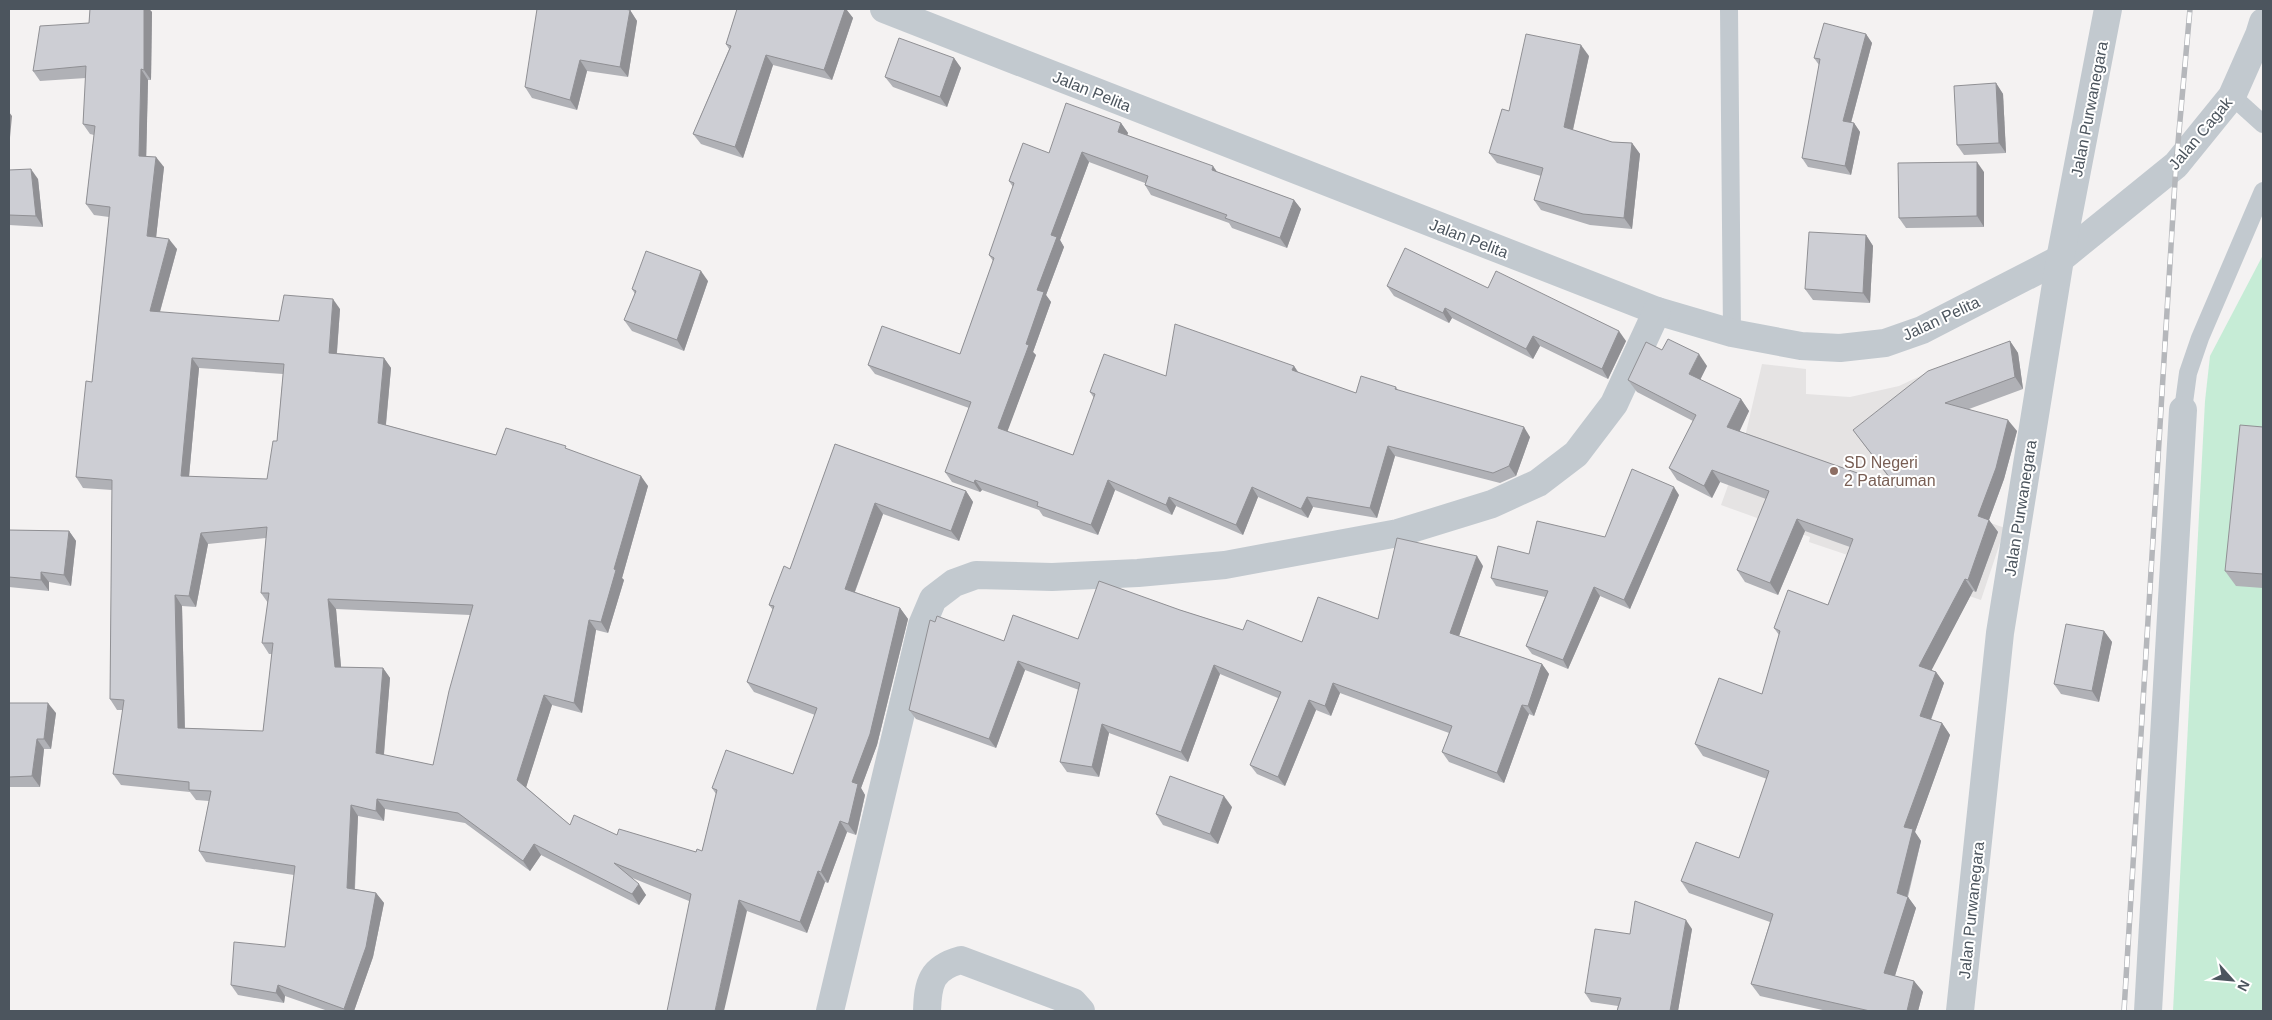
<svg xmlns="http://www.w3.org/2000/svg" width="2272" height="1020" viewBox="0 0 2272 1020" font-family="Arial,sans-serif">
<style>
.education{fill:#e5e3e3}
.green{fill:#c6ecd6}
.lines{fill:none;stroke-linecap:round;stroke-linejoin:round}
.service{stroke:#c2c9cf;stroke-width:18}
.minor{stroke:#c2c9cf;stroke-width:28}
.tertiary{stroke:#c2c9cf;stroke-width:28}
.rail-casing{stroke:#b5b7bb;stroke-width:5.5}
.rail{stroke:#fff;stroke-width:4;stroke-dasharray:11;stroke-linecap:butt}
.wall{fill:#b0b1b6;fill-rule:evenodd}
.shaded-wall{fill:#909094}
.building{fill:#cdced4;stroke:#909094;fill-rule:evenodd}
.education-dot{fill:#8d6e63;stroke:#fff;stroke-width:2}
.labels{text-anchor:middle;stroke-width:4;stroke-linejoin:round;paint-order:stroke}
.street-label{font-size:16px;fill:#4c555e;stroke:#fff}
.education-label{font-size:16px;fill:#785e54;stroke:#fff;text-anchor:start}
</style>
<rect width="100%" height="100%" fill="#f4f2f2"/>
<polygon class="education" points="1762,364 1806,369 1806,394 1850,397 1899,386 1931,371 1924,500 2005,528 1981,600 1809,542 1810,537 1721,505 1744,441"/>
<polygon class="green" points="2263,255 2263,1011 2173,1011 2205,401 2210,356"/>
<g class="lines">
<g class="service">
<polyline points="1729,9 1732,333"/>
<polyline points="2232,96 2263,124"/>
<polyline points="2183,410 2188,373 2200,338 2263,191"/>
</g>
<g class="minor">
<polyline points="884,9 1657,311 1732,333 1801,346 1840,348 1885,343 1922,330 2060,259 2176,165 2232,96 2259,35 2263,22"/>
<polyline points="830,1011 922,625 933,599 954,583 976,575 1052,577 1138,573 1225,565 1398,533 1492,504 1538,483 1576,454 1614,404 1657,311"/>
<path d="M927 1011C928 983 931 968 961 960L1073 1002 1081 1011"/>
<polyline points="2148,1011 2183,410"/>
</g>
<polyline class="tertiary" points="1960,1011 2000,633 2060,259 2108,9"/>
<g class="rail-casing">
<polyline id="rail" points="2124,1011 2176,165 2190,9"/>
</g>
<use href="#rail" class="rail"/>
</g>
<g class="wall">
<path d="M90 9H149L152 12 151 80H148L146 157 164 167 156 237 177 249 160 312 279 321 340 309 337 353 384 358 391 368 386 425 496 455 568 449 648 486 622 578 624 580 608 633 596 630 582 713 552 705 526 787 570 825 696 852 702 851 716 794 712 788 793 774 815 715 754 692 747 682 773 610 769 605 790 569 835 444 966 491 973 502 959 541 883 514 855 592 900 608 908 619 877 745 861 788 865 795 857 832 856 835 847 832 828 883 825 882 807 933 747 911 689 901 630 877 646 895 639 905 541 855 530 871 465 823 385 809 384 821 358 816 355 889 376 893 384 903 373 957 354 1011H328L285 996 284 1003 238 995 231 985 285 947 294 875 206 862 199 851 209 801 196 800 190 792 121 785 113 774 123 710H117L110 699 112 490 83 488 76 477 92 382 109 217 94 215 86 204 94 135 90 134 83 124 86 78 40 81 33 71 89 23ZM199 368 283 374 277 441 267 479 189 477ZM266 538 261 593 268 603 262 643 269 654H272L263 731 185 728 182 606 196 607 208 544ZM336 609 470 615 433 765 384 755 390 678 383 668 341 667Z"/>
<polygon points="737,9 846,9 853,18 832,80 773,65 743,158 701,144 693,134 729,49 726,44"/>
<polygon points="630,10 637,21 628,77 587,71 577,110 532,98 525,87"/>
<polygon points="1866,34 1872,43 1851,123 1854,123 1860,132 1851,175 1808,167 1802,158 1819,65 1814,58"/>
<polygon points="1589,56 1573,130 1612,142 1632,143 1640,154 1632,229 1590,225 1541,210 1534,200 1541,176 1497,163 1489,153 1509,111"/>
<polygon points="954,58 961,68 947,107 893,87 885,77"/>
<polygon points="1996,83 2003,94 2006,153 1964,155 1957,145"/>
<polygon points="1121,123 1128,133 1127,135 1218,172 1294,200 1301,209 1287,248 1232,228 1229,223 1151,195 1145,185 1145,183 1089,162 1060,240 1064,247 1046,295 1051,302 1033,352 1036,355 1007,431 1073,455 1094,398 1090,392 1166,376 1294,366 1299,373 1356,393 1396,387 1398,390 1530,437 1516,476 1500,483 1395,456 1377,518 1313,507 1308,518 1258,497 1243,535 1176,506 1172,515 1115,490 1098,535 1043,516 1039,510 982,490 980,492 952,482 945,472 969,408 875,374 868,365 960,354 993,261 989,255 1013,187 1009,181 1049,153"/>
<polygon points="9,170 38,179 43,227 9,225"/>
<polygon points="1984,172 1984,227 1906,228 1899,218"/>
<polygon points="1866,235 1873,246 1870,303 1813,300 1805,289"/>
<polygon points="708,281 684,351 632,331 624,320 635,294 632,289"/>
<polygon points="1387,286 1488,288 1626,341 1608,379 1540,346 1533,359 1452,318 1449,323 1394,296"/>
<polygon points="2010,341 2018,353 2023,389 1969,409 2017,431 2004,479 1989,520 1998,532 1976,592 1973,591 1931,670 1936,672 1944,683 1931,720 1942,723 1950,735 1915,832 1921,841 1908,897 1916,908 1895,976 1914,981 1923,992 1918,1011 1827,1011 1760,996 1751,984 1770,922 1689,893 1681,881 1739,858 1767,779 1703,756 1695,744 1762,694 1779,635 1774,628 1828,605 1850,547 1805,531 1778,595 1745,582 1737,570 1766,499 1720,482 1712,498 1677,480 1669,468 1693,421 1637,392 1628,380 1662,350 1707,366 1700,380 1741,399 1749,411 1739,431 1896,487 1853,430"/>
<polygon points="2263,427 2263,588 2236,586 2225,571"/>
<polygon points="1679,495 1630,609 1600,596 1568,669 1532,654 1526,646 1545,597 1496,586 1491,578 1605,537"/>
<polygon points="9,530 69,531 76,541 71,586 49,582 49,591 9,587"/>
<polygon points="1483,566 1459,636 1542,664 1549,674 1534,716 1529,714 1504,783 1449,762 1442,752 1449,733 1340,693 1331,716 1316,710 1285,786 1257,774 1250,765 1278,698 1220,674 1188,762 1109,733 1099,777 1067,772 1060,762 1079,690 1025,670 996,748 916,719 909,710 1004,641 1078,639 1180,610 1243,630 1302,642 1378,619"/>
<polygon points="2104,631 2112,642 2099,702 2061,694 2054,684"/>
<polygon points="9,703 56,713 51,749 44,749 40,787 9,787"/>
<polygon points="1232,807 1218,844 1163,825 1156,814"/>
<polygon points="1692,929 1678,1011 1617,1011 1618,1006 1591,1002 1585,993 1630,934"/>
</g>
<g class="shaded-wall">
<polygon points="144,9 149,9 152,12 151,80 144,70"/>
<polygon points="845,9 846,9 853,18 832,80 824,70"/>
<polygon points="630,10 637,21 628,77 620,67"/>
<polygon points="1866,34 1872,43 1849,130 1843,121"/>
<polygon points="1581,45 1589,56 1571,138 1564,127"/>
<polygon points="766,55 773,65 743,158 735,147"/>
<polygon points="954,58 961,68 947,107 940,97"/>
<polygon points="580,60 587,71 577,110 570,100"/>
<polygon points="141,69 148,80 146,167 139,156"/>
<polygon points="1996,83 2003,94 2006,153 1999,143"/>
<polygon points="9,112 12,116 9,148"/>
<polygon points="1121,123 1128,133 1125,142 1118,132"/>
<polygon points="1854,123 1860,132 1851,175 1845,166"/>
<polygon points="1632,143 1640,154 1632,229 1624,218"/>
<polygon points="1082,152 1089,162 1060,240 1064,247 1046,295 1051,302 1033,352 1036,355 1005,438 998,428 1037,290 1051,235"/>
<polygon points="156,157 164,167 155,247 147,236"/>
<polygon points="1977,162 1984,172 1984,227 1977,216"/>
<polygon points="1213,166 1220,176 1212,170"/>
<polygon points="31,169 38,179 43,227 36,216"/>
<polygon points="1294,200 1301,209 1287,248 1280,238"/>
<polygon points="1866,235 1873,246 1870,303 1863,293"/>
<polygon points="169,239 177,249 157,322 150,311"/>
<polygon points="701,271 708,281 684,351 677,340"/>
<polygon points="333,299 340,309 336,363 329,353"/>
<polygon points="1445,308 1452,318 1449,323 1443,313"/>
<polygon points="1619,331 1626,341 1608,379 1602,369"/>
<polygon points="1533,336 1540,346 1533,359 1526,349"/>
<polygon points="2010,341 2018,353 2023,389 2015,377"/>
<polygon points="1699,354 1707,366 1697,386 1689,374"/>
<polygon points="192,358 199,368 188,487 181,476"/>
<polygon points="384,358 391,368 385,433 378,423"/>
<polygon points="1294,366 1300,376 1292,370"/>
<polygon points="1741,399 1749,411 1736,439 1727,427"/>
<polygon points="2008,420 2017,431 2004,479 1986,528 1978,516"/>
<polygon points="1524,427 1530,437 1516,476 1509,466"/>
<polygon points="1388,446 1395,456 1377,518 1370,508"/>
<polygon points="1712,470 1720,482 1712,498 1704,486"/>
<polygon points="641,476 648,486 622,578 624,580 608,633 601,622 614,569"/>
<polygon points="975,480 982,490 980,492 974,483"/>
<polygon points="1108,480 1115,490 1098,535 1091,525"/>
<polygon points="1252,487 1258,497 1243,535 1236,525"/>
<polygon points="1674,487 1679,495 1630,609 1624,600"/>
<polygon points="966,491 973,502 959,541 951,531"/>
<polygon points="1169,497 1176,506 1172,515 1166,505"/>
<polygon points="1307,497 1313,507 1308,518 1301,509"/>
<polygon points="875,503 883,514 852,599 845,589"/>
<polygon points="1797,519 1805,531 1778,595 1770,583"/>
<polygon points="1989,520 1998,532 1976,592 1968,580"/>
<polygon points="69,531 76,541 71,586 64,575"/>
<polygon points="201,533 208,544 196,607 189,596"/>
<polygon points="1477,556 1483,566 1457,642 1450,633"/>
<polygon points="41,572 49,582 49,591 41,580"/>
<polygon points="1965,579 1973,591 1928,677 1919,666"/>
<polygon points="1594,587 1600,596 1568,669 1563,660"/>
<polygon points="175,595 182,606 185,738 178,728"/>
<polygon points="328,599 336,609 342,678 335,667"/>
<polygon points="900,608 908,619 877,745 861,788 865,795 856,835 848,824 852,782"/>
<polygon points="589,620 596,630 582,713 574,703"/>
<polygon points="2104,631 2112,642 2099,702 2092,691"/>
<polygon points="1018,661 1025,670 996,748 989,739"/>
<polygon points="1542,664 1549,674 1534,716 1528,706"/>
<polygon points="1214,665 1220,674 1188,762 1181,752"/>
<polygon points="383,668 390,678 383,764 376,753"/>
<polygon points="1936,672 1944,683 1928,727 1920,716"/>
<polygon points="1333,683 1340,693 1331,716 1325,706"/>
<polygon points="544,695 552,705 525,791 517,780"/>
<polygon points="1309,700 1316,710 1285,786 1278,777"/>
<polygon points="48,703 56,713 51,749 44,739"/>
<polygon points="1522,705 1529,714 1504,783 1497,773"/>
<polygon points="1942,723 1950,735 1915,832 1921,841 1907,897 1908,897 1916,908 1892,985 1884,973 1897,893 1904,827"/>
<polygon points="1102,724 1109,733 1099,777 1092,767"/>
<polygon points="37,739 44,749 40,787 32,776"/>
<polygon points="1224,796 1232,807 1218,844 1210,834"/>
<polygon points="377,799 385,809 384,821 376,811"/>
<polygon points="351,805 358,816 354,898 347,888"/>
<polygon points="840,821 847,832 828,883 821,872"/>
<polygon points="534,844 541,855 530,871 523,861"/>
<polygon points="818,871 825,882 807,933 800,922"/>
<polygon points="639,884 646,895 639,905 632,894"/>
<polygon points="376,893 384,903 373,957 354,1011 345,1011 344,1009"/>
<polygon points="739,900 747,911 724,1011 715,1011"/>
<polygon points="1686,920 1692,929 1678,1011 1670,1011"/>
<polygon points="1914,981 1923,992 1918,1011 1907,1011"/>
<polygon points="278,985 285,996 284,1003 276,993"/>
</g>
<g class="building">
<path d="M90 9H144V70L141 69 139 156 156 157 147 236 169 239 150 311 279 321 284 295 333 299 329 353 384 358 378 423 496 455 506 428 566 446 565 448 641 476 614 569 616 570 601 622 589 620 574 703 544 695 517 780 570 825 574 815 617 835 619 829 696 852 697 849 702 851 717 790 712 788 726 750 793 774 817 708 747 682 774 606 769 605 784 566 790 569 835 444 966 491 951 531 875 503 845 589 900 608 870 734 852 782 858 784 849 822 848 824 840 821 821 872 818 871 800 922 739 900 715 1011H667L691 894 614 863 639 884 632 894 534 844 523 861 458 813 377 799 376 811 351 805 347 888 376 893 366 947 344 1009 278 985 276 993 231 985 234 942 285 947 295 866 199 851 211 791 189 790V782L113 774 124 700 110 699 112 480 76 477 86 381 92 382 110 207 86 204 95 126 83 124 86 66 33 71 40 26 89 23ZM192 358 284 364 277 441H273L267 479 181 476ZM267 527 261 593H269L262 643H273L263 731 178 728 175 595 189 596 201 533ZM328 599 473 605 449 691 433 765 376 753 383 668 335 667Z"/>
<polygon points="537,9 624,9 630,10 620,67 580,60 570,100 525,87"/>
<polygon points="737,9 845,9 824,70 766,55 735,147 693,134 731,46 726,44"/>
<polygon points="1824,23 1866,34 1843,121 1854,123 1845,166 1802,158 1820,59 1814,58"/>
<polygon points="1526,34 1581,45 1564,127 1612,142 1632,143 1624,218 1583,214 1534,200 1543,168 1489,153 1502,109 1509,111"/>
<polygon points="899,38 954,58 940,97 885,77"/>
<polygon points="1996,83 1999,143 1957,145 1954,86"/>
<polygon points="1066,103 1121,123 1118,132 1213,166 1212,170 1294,200 1280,238 1225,218 1227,215 1145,185 1148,176 1082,152 1051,235 1057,237 1037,290 1044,292 1026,344 1029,345 998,428 1073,455 1095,394 1090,392 1104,354 1166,376 1175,324 1294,366 1292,370 1356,393 1361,376 1396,387 1395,389 1524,427 1509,466 1493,473 1388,446 1370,508 1307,497 1301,509 1252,487 1236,525 1169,497 1166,505 1108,480 1091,525 1037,506 1038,502 975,480 974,483 945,472 971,402 868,365 882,326 960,354 994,258 989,255 1014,183 1009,181 1023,143 1049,153"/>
<polygon points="1977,162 1977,216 1899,218 1898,163"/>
<polygon points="31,169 36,216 9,215 9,170"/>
<polygon points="1809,232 1866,235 1863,293 1805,289"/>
<polygon points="1405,248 1488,288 1496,271 1619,331 1602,369 1533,336 1526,349 1445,308 1443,313 1387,286"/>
<polygon points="646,251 701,271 677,340 624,320 636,291 632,289"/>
<polygon points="1668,339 1699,354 1689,374 1741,399 1727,427 1897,487 1853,430 1928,371 2010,341 2015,377 1945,403 2008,420 1996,468 1978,516 1989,520 1968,580 1965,579 1919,666 1936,672 1920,716 1942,723 1904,827 1913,829 1897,893 1908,897 1884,973 1914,981 1907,1011 1870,1011 1751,984 1773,914 1681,881 1696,842 1739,858 1769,771 1695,744 1719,678 1762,694 1780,631 1774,628 1788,590 1828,605 1853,539 1797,519 1770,583 1737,570 1769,491 1712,470 1704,486 1669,468 1696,415 1628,380 1646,342 1662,350"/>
<polygon points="2240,425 2263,427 2263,574 2225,571"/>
<polygon points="1632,469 1674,487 1624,600 1594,587 1563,660 1526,646 1548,591 1491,578 1498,546 1529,554 1537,521 1605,537"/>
<polygon points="9,530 69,531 64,575 41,572 41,580 9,577"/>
<polygon points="1397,538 1477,556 1450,633 1542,664 1528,706 1522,705 1497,773 1442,752 1452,726 1333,683 1325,706 1309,700 1278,777 1250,765 1281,692 1214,665 1181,752 1102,724 1092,767 1060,762 1080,683 1018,661 989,739 909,710 930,620 935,622 937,616 1004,641 1013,615 1078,639 1099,581 1180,610 1243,630 1247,620 1302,642 1318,597 1378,619"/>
<polygon points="2066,624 2104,631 2092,691 2054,684"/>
<polygon points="9,703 48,703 44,739 37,739 32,776 9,777"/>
<polygon points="1170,776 1224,796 1210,834 1156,814"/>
<polygon points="1635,901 1686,920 1670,1011 1617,1011 1621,998 1585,993 1595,929 1630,934"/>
</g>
<circle class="education-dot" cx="1834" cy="471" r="5"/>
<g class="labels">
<g class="street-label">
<text transform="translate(1092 91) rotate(22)" y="6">Jalan Pelita</text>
<text transform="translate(2089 109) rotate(-79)" y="6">Jalan Purwanegara</text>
<text transform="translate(2200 133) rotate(-50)" y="6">Jalan Cagak</text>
<text transform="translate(1469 238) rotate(21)" y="6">Jalan Pelita</text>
<text transform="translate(1941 318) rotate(-25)" y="6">Jalan Pelita</text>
<text transform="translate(2020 508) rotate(-81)" y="6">Jalan Purwanegara</text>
<text transform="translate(1971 910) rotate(-84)" y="6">Jalan Purwanegara</text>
</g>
<g class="education-label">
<text x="1844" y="468">SD Negeri<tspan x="1844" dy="18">2 Pataruman</tspan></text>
</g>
</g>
<rect width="2272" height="1020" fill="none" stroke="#4c555e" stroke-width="20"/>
<g transform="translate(2232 980) rotate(117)" stroke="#ffffff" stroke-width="4" paint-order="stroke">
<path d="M0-4L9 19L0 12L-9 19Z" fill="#4c555e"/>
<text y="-8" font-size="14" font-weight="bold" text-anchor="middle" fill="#4c555e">N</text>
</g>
</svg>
